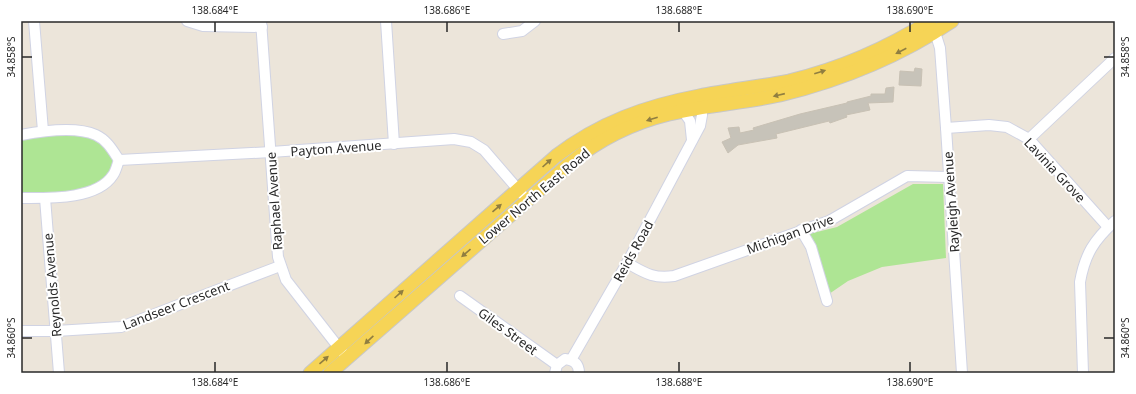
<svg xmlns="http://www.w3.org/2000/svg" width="1136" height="394" viewBox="0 0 1136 394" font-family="'Noto Sans',sans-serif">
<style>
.green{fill:#aee594}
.building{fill:#c7c3b9;stroke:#c8c1b4}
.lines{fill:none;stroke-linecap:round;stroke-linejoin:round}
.minor-casing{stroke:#d0d3e3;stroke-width:12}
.major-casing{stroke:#c7c7c7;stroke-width:15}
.minor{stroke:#fff;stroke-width:10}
.major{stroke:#f6d456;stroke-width:13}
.oneway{fill:#907e40}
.ticks{fill:none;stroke:#292929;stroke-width:1.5}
.labels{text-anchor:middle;stroke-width:4;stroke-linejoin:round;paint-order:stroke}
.street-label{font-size:13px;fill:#292929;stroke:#fff}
.neatline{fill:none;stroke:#292929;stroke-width:1.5}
.ticks-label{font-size:10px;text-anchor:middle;fill:#292929}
</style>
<rect width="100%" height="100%" fill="#ece5da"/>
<g class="green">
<polygon points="43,131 96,135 119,160 101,187 21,198 21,135"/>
<polygon points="913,184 943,184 946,258 882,267 848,281 829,294 809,234 837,227"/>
</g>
<g class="building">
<polygon points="915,68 922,69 921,86 899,85 900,71 914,72"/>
<polygon points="894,87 893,102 868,103 870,110 846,115 847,117 830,123 829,121 776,134 777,138 738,145 728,153 722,142 731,138 728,128 739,127 740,133 754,130 753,128 800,114 847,103 847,102 871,96 871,94 885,94 886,88"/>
</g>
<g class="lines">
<g class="minor-casing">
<g id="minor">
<polyline points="34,21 43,131"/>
<polyline points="187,21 203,26 262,27"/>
<polyline points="261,21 278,257 286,280 343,353"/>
<polyline points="386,21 394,144"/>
<polyline points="935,32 940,48 946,128 962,373"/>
<polyline points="503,34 522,31 535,21"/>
<polyline points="683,111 690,121 692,140"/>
<polyline points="946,128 989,125 1007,127 1029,139 1108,227"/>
<path d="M21 135C42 131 76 126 96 135 107 140 113 151 119 160"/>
<polyline points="1029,139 1115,58"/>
<polyline points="119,160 271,152 454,139 471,142 484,150 522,194"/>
<path d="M21 198C48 198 97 200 113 175 116 171 117 165 119 160"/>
<polyline points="45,198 59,373"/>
<polyline points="801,230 811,247 827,301"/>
<path d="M627 263C645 273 653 279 674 276L829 221 907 176 949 177"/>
<polyline points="460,296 557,365"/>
<polyline points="21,331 56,331 121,327 280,266"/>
<polyline points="571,360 627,263 700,126 702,115 701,101"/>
<path d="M555 373 557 365 565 359C574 360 579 364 579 373"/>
<path d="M1083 373 1080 282C1085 254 1094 240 1115 221"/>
</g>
</g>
<g class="major-casing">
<g id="major">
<path d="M310 373 556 156C599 123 646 106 699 96 729 90 759 87 789 81 839 69 886 49 930 21"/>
<path d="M330 373 569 164C598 140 632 123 669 114 705 105 743 103 780 95 841 80 900 56 952 21"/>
</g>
</g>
<use href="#minor" class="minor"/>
<use href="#major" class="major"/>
</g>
<defs><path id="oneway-solid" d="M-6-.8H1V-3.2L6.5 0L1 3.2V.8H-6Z"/></defs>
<g class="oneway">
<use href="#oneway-solid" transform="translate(901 51) rotate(153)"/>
<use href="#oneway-solid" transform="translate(820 72) rotate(-17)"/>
<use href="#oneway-solid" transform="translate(779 95) rotate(167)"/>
<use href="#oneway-solid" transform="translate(652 119) rotate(162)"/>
<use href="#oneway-solid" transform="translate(547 163) rotate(-42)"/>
<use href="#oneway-solid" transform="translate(497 208) rotate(-41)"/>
<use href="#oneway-solid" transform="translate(466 253) rotate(139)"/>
<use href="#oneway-solid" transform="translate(399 294) rotate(-42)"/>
<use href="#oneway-solid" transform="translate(369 340) rotate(137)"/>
<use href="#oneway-solid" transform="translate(324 360) rotate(-41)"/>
</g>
<path class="ticks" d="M215 22V32M447 22V32M679 22V32M910 22V32M22 57H32M1104 57H1114M22 338H32M1104 338H1114M215 362V372M447 362V372M679 362V372M910 362V372"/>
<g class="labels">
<g class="street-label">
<text transform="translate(336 148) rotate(-4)" y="5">Payton Avenue</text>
<text transform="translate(1055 170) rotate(47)" y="5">Lavinia Grove</text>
<text transform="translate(534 196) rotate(-40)" y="5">Lower North East Road</text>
<text transform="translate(274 201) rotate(-94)" y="5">Raphael Avenue</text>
<text transform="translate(951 202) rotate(-94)" y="5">Rayleigh Avenue</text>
<text transform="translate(790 234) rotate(-20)" y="5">Michigan Drive</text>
<text transform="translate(633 251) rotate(-61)" y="5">Reids Road</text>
<text transform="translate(52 285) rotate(-95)" y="5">Reynolds Avenue</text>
<text transform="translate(176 305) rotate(-21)" y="5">Landseer Crescent</text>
<text transform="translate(508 331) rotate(36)" y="5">Giles Street</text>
</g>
</g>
<rect width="1136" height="394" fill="none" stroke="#ffffff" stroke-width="44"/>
<rect x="22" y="22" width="1092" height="350" class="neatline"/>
<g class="ticks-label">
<text x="215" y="14">138.684°E</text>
<text x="447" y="14">138.686°E</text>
<text x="679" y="14">138.688°E</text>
<text x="910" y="14">138.690°E</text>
<text transform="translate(11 57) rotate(-90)" y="4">34.858°S</text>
<text transform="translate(1125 57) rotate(-90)" y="4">34.858°S</text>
<text transform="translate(11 338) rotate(-90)" y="4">34.860°S</text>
<text transform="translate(1125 338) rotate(-90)" y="4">34.860°S</text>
<text x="215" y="386">138.684°E</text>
<text x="447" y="386">138.686°E</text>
<text x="679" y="386">138.688°E</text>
<text x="910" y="386">138.690°E</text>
</g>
</svg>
